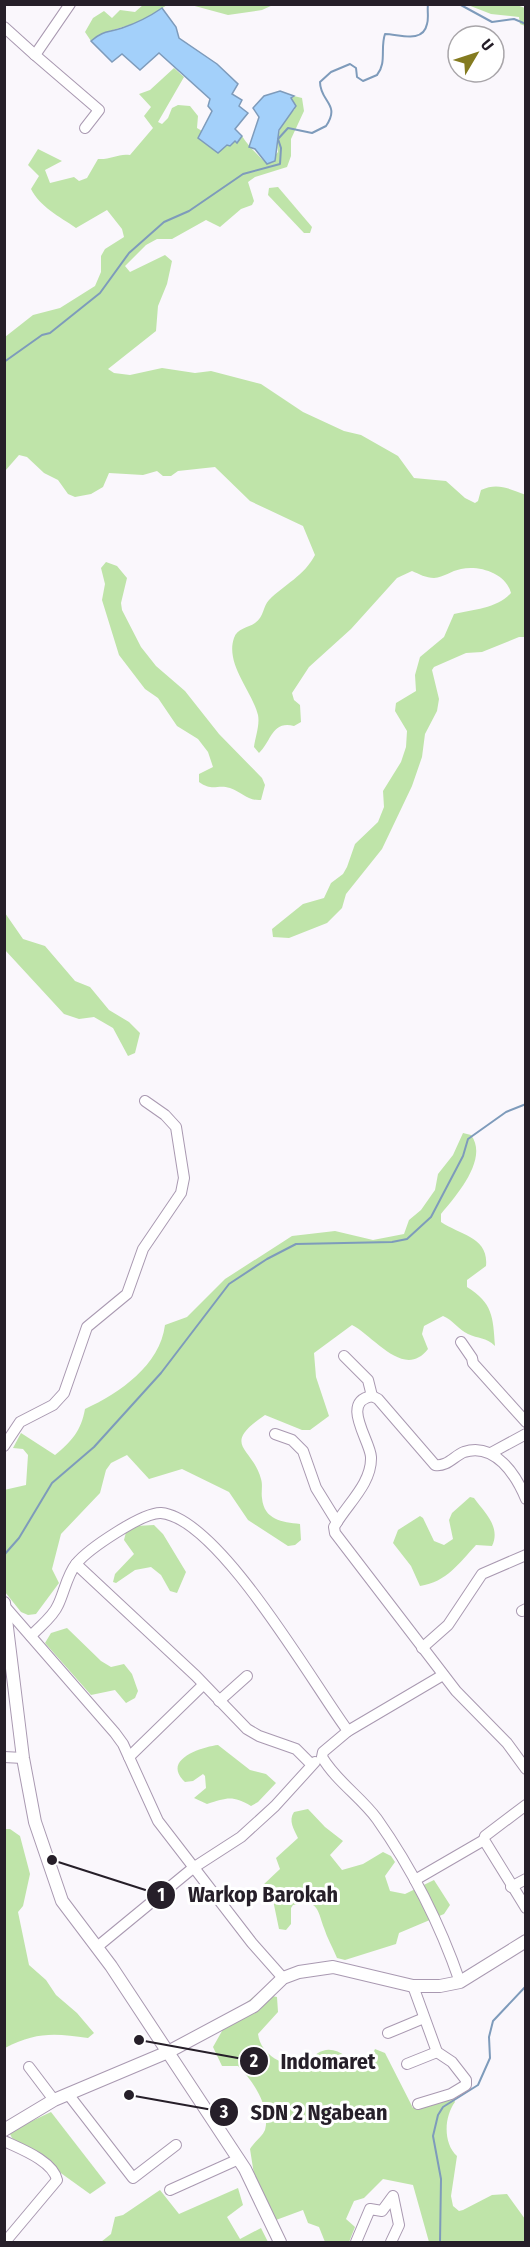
<svg xmlns="http://www.w3.org/2000/svg" width="530" height="2247" viewBox="0 0 530 2247" font-family="'Fira Sans Condensed',sans-serif">
<style>
.green{fill:#bfe4a9}
.water{fill:#a3d0fa;stroke:#7e9bbb;stroke-width:1.5}
.lines{fill:none;stroke-linecap:round;stroke-linejoin:round}
.stream{stroke:#7e9bbb;stroke-width:2}
.minor-casing{stroke:#a999b1;stroke-width:12}
.tertiary-casing{stroke:#a999b1;stroke-width:14}
.minor{stroke:#fff;stroke-width:10}
.tertiary{stroke:#fff;stroke-width:12}
.leader{fill:none;stroke:#261f29;stroke-width:2}
.callout-dot{fill:#261f29;stroke:#fff;stroke-width:2}
.mark-label{font-size:18px;text-anchor:middle;font-weight:bold;fill:#fff}
.callout-label{font-size:22px;text-anchor:middle;font-weight:bold;fill:#261f29;stroke:#fff;stroke-width:6;stroke-linejoin:round;paint-order:stroke}
</style>
<rect width="100%" height="100%" fill="#faf7fc"/>
<g class="green">
<path d="M143 5H167C159 10 151 17 141 21 124 28 106 29 91 41L85 32 93 18 104 11 112 18 120 10 135 12Z"/>
<polygon points="191,5 191,4 321,5 273,5 262,10 228,15"/>
<polygon points="468,5 517,5 525,8 525,26 520,24 519,17 491,14"/>
<path d="M174 68 184 77 158 122 162 124 168 118 172 108 178 105 190 106 198 116 197 128 202 131 198 138C214 142 232 149 242 136 249 147 258 155 267 164L278 152C275 135 282 121 295 109L291 98 294 96 302 98 304 111 291 139V156L287 167 255 177 248 182 254 201 252 205 241 209 220 227 206 220 172 239H157L146 245 125 266 130 272 165 255 172 261 167 284 158 306 156 331 108 369 114 373 130 375 162 368 195 373 211 371 261 384 303 412 344 431 361 435 398 456 414 478 446 481 465 498 475 503 478 501 481 490C498 482 509 489 526 495L525 637H519L482 652 466 653 434 667 432 670 439 699 437 711 425 734 422 757 412 786 382 849 346 894 342 908 327 923 289 938 273 937 272 929 303 904 324 898 331 883 343 874 347 867 355 844 378 822 384 807 383 791 401 762 406 747 407 731 395 711 396 703 416 691 415 675 420 657 444 637 454 614C473 610 498 608 511 593 506 573 479 565 461 569 451 571 444 577 434 578 426 578 419 574 412 571L397 578 351 629 309 667 292 693 294 700 300 705 301 722 294 726C272 720 271 742 259 753L254 747C255 738 260 725 258 715 252 691 225 664 234 638 237 628 248 628 255 623 264 617 263 606 269 600 285 584 304 576 315 555L303 526 250 501 215 467 178 471 171 476H163L157 471 143 475 109 473 103 487 91 494 75 497 68 494 58 480 44 473 27 457 19 455 5 471V337L33 315 60 308 95 286 101 272V256L105 249 124 237 122 229 107 210 76 228C59 216 40 207 31 189L39 176 28 165 38 149 62 161 45 170 50 183 74 177 79 181 87 178 98 159C110 160 119 153 130 155L153 128 144 116 151 107 139 94 150 90Z"/>
<polygon points="278,187 312,227 310,233 304,233 268,195 269,188"/>
<path d="M106 562 117 566 127 578 121 603 122 610 141 647 156 666 185 691 219 734 262 778 265 785 261 800C247 801 242 792 230 788 217 784 213 792 199 782V774L213 767 208 752 198 739 177 726 158 698 145 689 119 655 102 600 105 584 101 568Z"/>
<polygon points="5,913 23,939 45,946 75,981 90,987 109,1010 129,1022 140,1033 135,1053 128,1056 113,1028 94,1017 79,1019 64,1014 5,950"/>
<path d="M463 1133 471 1135C489 1159 456 1196 441 1214V1222C460 1235 489 1237 486 1266L467 1280V1287C493 1303 493 1317 495 1346 486 1337 478 1339 468 1334 458 1329 453 1320 443 1316L424 1326 422 1334 428 1349C404 1380 374 1336 352 1325L314 1353 316 1377 329 1416 310 1430H302L265 1415C219 1446 253 1447 261 1479 263 1485 261 1492 262 1498 264 1520 282 1522 300 1524L301 1540 295 1545 288 1546 248 1520 229 1492 182 1469 149 1479 127 1455 111 1463 106 1470 100 1493 61 1534 52 1569 59 1583 36 1614 28 1615 21 1612 5 1592 4 1490 26 1485 28 1455 23 1449 13 1448 21 1433 55 1455C72 1441 81 1431 85 1409 120 1393 160 1365 165 1325L187 1317 225 1279 292 1236 335 1231 373 1240 404 1234 409 1220 421 1210 435 1190 438 1174 453 1155Z"/>
<path d="M470 1497 474 1498C485 1513 501 1527 492 1546L476 1545C459 1563 447 1582 420 1586L411 1566 393 1543 398 1530 420 1516 423 1518 434 1541 444 1545 453 1539 449 1520 452 1513Z"/>
<polygon points="154,1525 163,1534 186,1572 177,1593 170,1591 161,1575 151,1567 135,1570 116,1583 113,1582 115,1574 134,1554 124,1540 126,1532 136,1526"/>
<polygon points="67,1628 101,1661 111,1667 124,1664 132,1674 138,1691 135,1698 126,1703 115,1690 91,1695 45,1643 51,1633"/>
<path d="M218 1745 250 1770 266 1774 276 1783 258 1802 251 1806C232 1795 227 1798 207 1804L194 1798 206 1788 205 1776 203 1774 193 1781 185 1782C161 1760 201 1747 218 1745Z"/>
<path d="M308 1809 325 1827 343 1841 330 1855 342 1870 363 1864 383 1852 391 1856 395 1862 385 1876 390 1891 405 1894 434 1880 450 1905 444 1914 399 1933 396 1944 345 1960 337 1958C333 1948 327 1938 324 1928 317 1908 318 1899 293 1905L291 1908V1924L286 1930 279 1929 273 1900 262 1886 280 1869 276 1858 298 1838C294 1829 288 1821 294 1812Z"/>
<path d="M5 1829H10L20 1836 30 1874 23 1906 18 1912 29 1965 46 1980 56 1995 77 2013 94 2033 88 2038C54 2033 36 2032 5 2048Z"/>
<path d="M258 1993 277 1997 278 2012 258 2034C261 2056 284 2066 304 2067 329 2033 342 2058 367 2066L375 2049 385 2053 413 2108 451 2094 455 2102C444 2117 443 2143 457 2156L451 2196 453 2206 459 2211 463 2210 492 2195 507 2194 525 2219V2242H429L413 2185 383 2179 364 2198 354 2201 346 2219 355 2227 349 2242H325L319 2227 308 2223 303 2210 276 2220 255 2181 250 2149C254 2142 262 2137 265 2130 271 2108 253 2080 238 2066H222L213 2047 231 2015Z"/>
<polygon points="51,2112 106,2183 90,2194 12,2138 10,2134 15,2129"/>
<polygon points="238,2188 243,2205 227,2217 240,2239 261,2228 268,2242 101,2242 111,2234 115,2217 123,2215 160,2190 179,2214"/>
</g>
<g class="water">
<path d="M162 8 176 27 179 38 217 64 238 84 232 94 242 100 239 106 248 113 235 129 242 136 237 143 235 141 230 146 227 145 218 153 198 138 212 111 208 106 210 99 159 53 140 70 122 54 112 62 91 41C104 30 108 33 122 28 137 23 149 17 162 8Z"/>
<polygon points="280,91 294,96 291,98 296,106 279,130 275,161 267,164 255,149 249,147 259,117 253,108 264,96"/>
</g>
<g class="lines">
<g class="stream">
<polyline points="459,4 492,22 514,19 526,24"/>
<path d="M4 362 42 335 50 333 100 293 129 253 164 222 189 211 243 174 280 164 281 148 278 139 288 128 312 133 326 126C341 104 320 102 320 82L331 72 350 64 356 68 357 77 363 81 377 75C387 63 380 48 385 34 399 34 423 44 427 24 429 18 427 11 428 4"/>
<polyline points="4,1555 19,1538 52,1483 94,1447 161,1373 229,1284 267,1259 296,1244 392,1242 407,1239 431,1217 463,1156 468,1139 506,1112 526,1104"/>
<polyline points="440,2242 441,2179 433,2136 438,2115 443,2107 478,2085 490,2058 489,2037 493,2021 526,1986"/>
</g>
<g class="minor-casing">
<g id="minor">
<polyline points="4,27 35,55 70,4"/>
<polyline points="35,55 99,110 85,128"/>
<polyline points="461,1342 472,1358 473,1363 526,1422"/>
<polyline points="344,1356 368,1380 372,1396"/>
<path d="M372 1396C340 1402 370 1440 371 1457 372 1484 346 1505 334 1527L335 1533 456 1691 507 1743 526 1769"/>
<path d="M372 1396 378 1399 435 1465C447 1467 454 1456 464 1452 495 1442 516 1475 526 1499"/>
<polyline points="275,1434 292,1440 303,1451 316,1488 337,1522"/>
<polyline points="4,1446 20,1422 53,1405 64,1393 87,1327 127,1294 143,1249 181,1193 184,1178 176,1127 165,1115 145,1101"/>
<polyline points="491,1453 526,1434"/>
<polyline points="76,1564 196,1676 247,1729 259,1736 296,1749 311,1764"/>
<polyline points="7,1609 115,1733 123,1744 158,1821 252,1943 283,1978"/>
<polyline points="522,1611 526,1609"/>
<path d="M31 1636C40 1626 53 1617 58 1605 64 1593 67 1575 76 1564 88 1549 143 1512 161 1513 219 1518 313 1684 348 1731L323 1752 322 1757C336 1781 361 1797 377 1819 413 1870 440 1924 460 1982"/>
<polyline points="422,1648 448,1625 482,1574 526,1555"/>
<polyline points="219,1701 247,1676"/>
<polyline points="348,1731 443,1675"/>
<polyline points="4,1757 23,1758"/>
<polyline points="129,1757 203,1685"/>
<polyline points="526,1805 485,1836 484,1840 526,1908"/>
<polyline points="415,1880 484,1840"/>
<polyline points="511,1887 526,1879"/>
<polyline points="97,1947 193,1868 241,1837 275,1806 315,1762"/>
<polyline points="413,1986 437,2052 452,2062 466,2080 466,2085 451,2094 418,2104"/>
<polyline points="388,2033 424,2018"/>
<polyline points="407,2064 437,2052"/>
<polyline points="29,2067 54,2100"/>
<polyline points="68,2094 133,2178 176,2145"/>
<path d="M4 2141C21 2149 53 2161 57 2180L5 2242"/>
<polyline points="170,2190 239,2159"/>
<polyline points="356,2242 370,2209 382,2211 393,2196 399,2225 391,2242"/>
</g>
</g>
<g class="tertiary-casing">
<g id="tertiary">
<polyline points="4,1603 23,1758 35,1822 62,1901 111,1966 245,2169 280,2242"/>
<polyline points="4,2130 54,2100 168,2052 254,2006 283,1978 299,1972 333,1967 413,1986 440,1986 460,1982 526,1941"/>
</g>
</g>
<use href="#minor" class="minor"/>
<use href="#tertiary" class="tertiary"/>
</g>
<path class="leader" d="M52 1860L161 1895M139 2040L254 2061M129 2095L224 2112"/>
<g class="callout-dot">
<circle cx="52" cy="1860" r="6"/>
<circle cx="139" cy="2040" r="6"/>
<circle cx="129" cy="2095" r="6"/>
<circle cx="161" cy="1895" r="15"/>
<circle cx="254" cy="2061" r="15"/>
<circle cx="224" cy="2112" r="15"/>
</g>
<g class="mark-label">
<text x="161" y="1901">1</text>
<text x="254" y="2067">2</text>
<text x="224" y="2118">3</text>
</g>
<g class="callout-label">
<text x="263" y="1902">Warkop Barokah</text>
<text x="328" y="2069">Indomaret</text>
<text x="319" y="2120">SDN 2 Ngabean</text>
</g>
<rect width="530" height="2247" fill="none" stroke="#261f29" stroke-width="12"/>
<g transform="translate(476 54) rotate(51)"><circle r="28" fill="#ffffff" stroke="#a8a5a9" stroke-width="1.5"/>
<path d="M0-4.5L10 22L0 15L-10 22Z" fill="#847b20"/>
<text y="-9" font-size="16" font-weight="bold" text-anchor="middle" fill="#261f29">U</text>
</g>
</svg>
